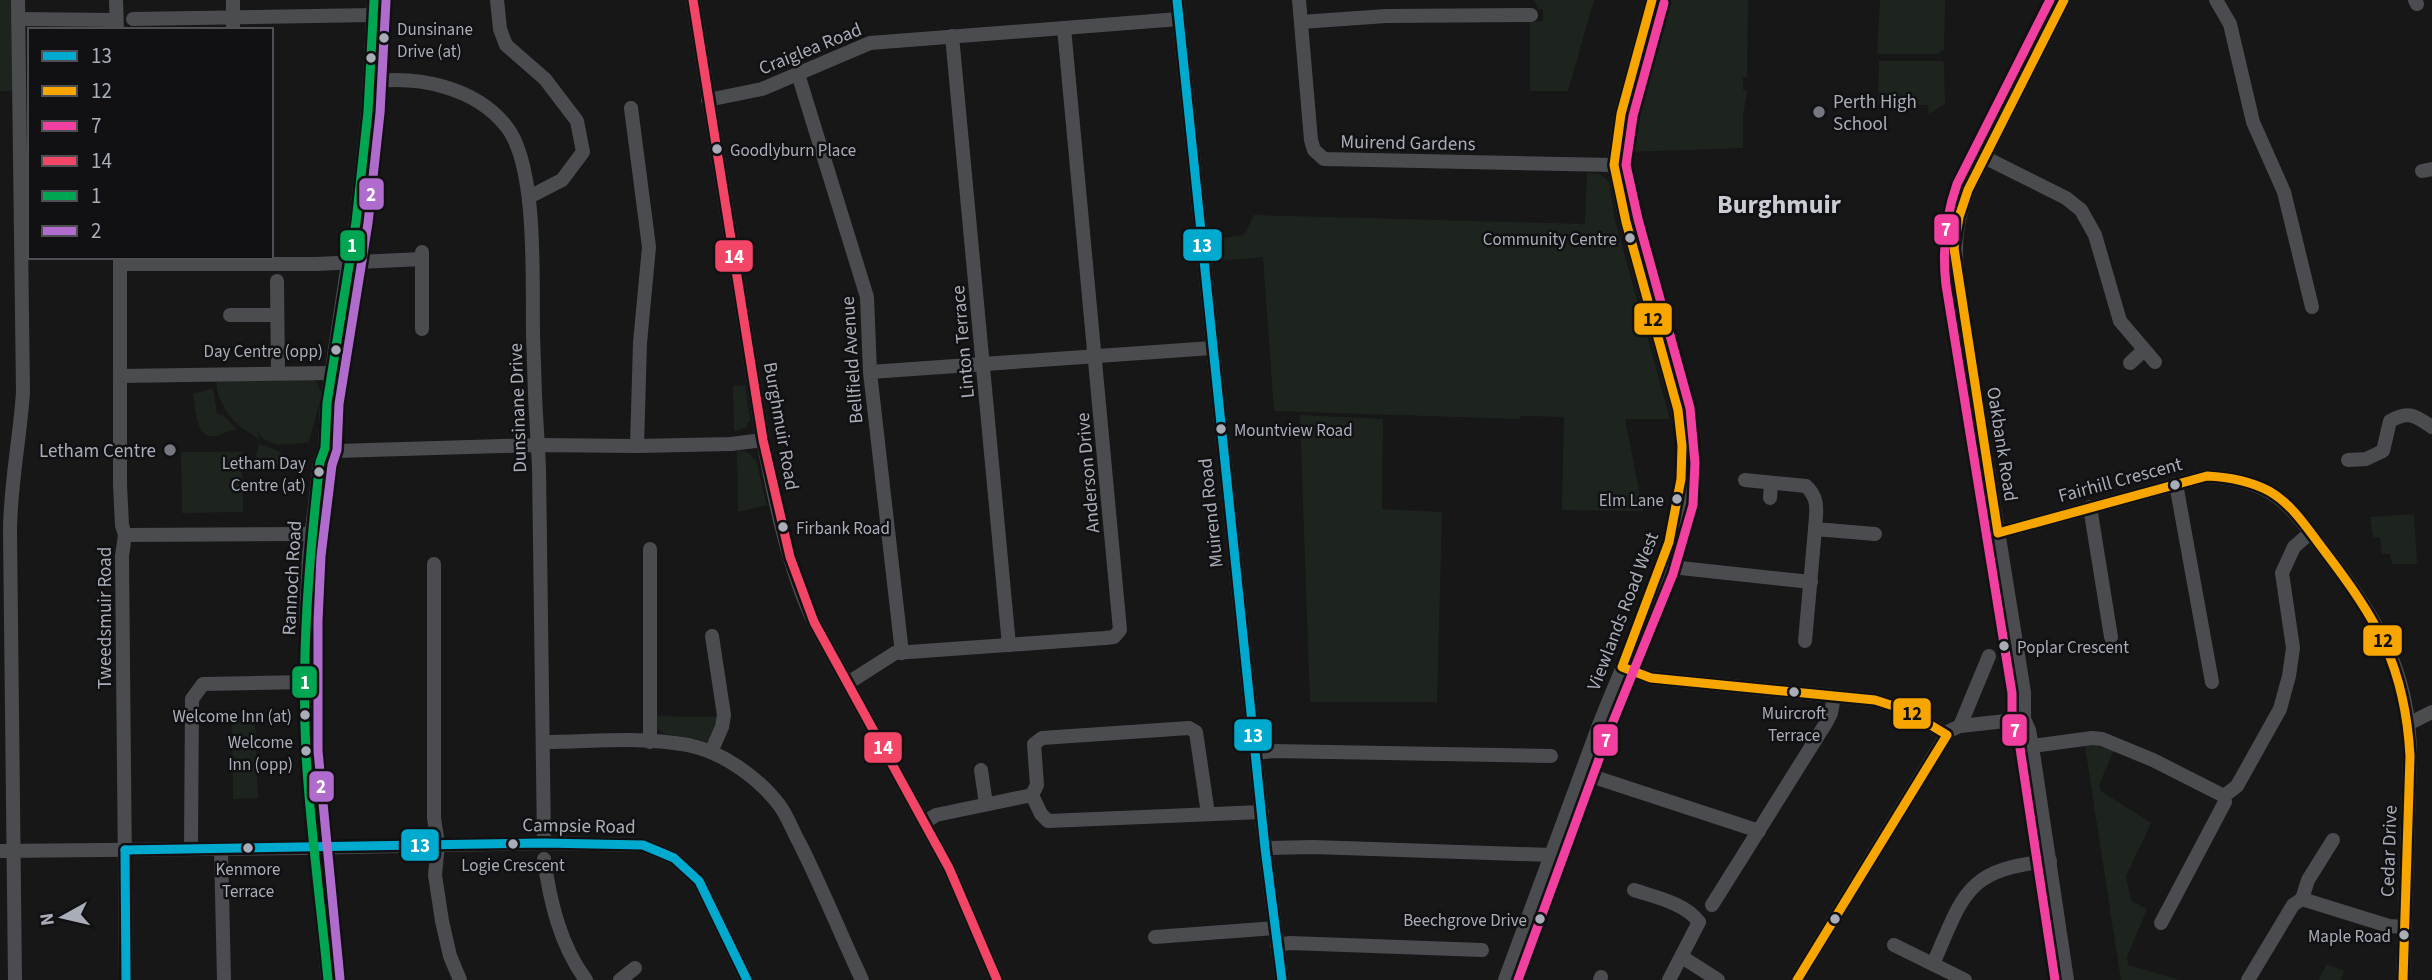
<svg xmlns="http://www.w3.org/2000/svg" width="2432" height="980" viewBox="0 0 2432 980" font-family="'Source Sans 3',sans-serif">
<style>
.green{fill:#1d241e}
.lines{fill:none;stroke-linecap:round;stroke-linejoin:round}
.minor{stroke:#4b4c50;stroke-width:14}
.bus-1-casing{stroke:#111113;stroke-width:14}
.bus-2-casing{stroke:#111113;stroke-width:14}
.bus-3-casing{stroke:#111113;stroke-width:14}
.bus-4-casing{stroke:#111113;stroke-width:14}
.bus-5-casing{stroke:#111113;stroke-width:14}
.bus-6-casing{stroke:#111113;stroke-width:14}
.bus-1{stroke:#00a9ce;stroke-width:9}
.bus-2{stroke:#f7a600;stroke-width:9}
.bus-3{stroke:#f240a1;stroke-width:9}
.bus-4{stroke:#f34667;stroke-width:9}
.bus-5{stroke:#00a651;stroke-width:9}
.bus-6{stroke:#b06ccc;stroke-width:9}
.bus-dot{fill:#a8adb8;stroke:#111113;stroke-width:2.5}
.poi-dot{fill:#757880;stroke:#111113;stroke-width:2.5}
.labels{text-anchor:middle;stroke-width:5;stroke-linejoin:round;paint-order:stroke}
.bus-label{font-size:17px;fill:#a8adb8;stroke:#111113;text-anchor:end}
.street-label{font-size:19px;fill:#a8adb8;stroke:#111113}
.poi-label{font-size:19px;fill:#a8adb8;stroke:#111113;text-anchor:start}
.district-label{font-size:26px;font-weight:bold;fill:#c9ccd4;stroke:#111113}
.line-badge{stroke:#111113;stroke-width:2.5}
.badge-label{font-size:19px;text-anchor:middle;font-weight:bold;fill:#fff}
.pale-badge-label{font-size:19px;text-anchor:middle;font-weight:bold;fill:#111}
</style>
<rect width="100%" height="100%" fill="#171717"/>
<g class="green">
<rect x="0" y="0" width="12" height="91"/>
<polygon points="1534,0 1594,0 1568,91 1530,91 1530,22 1543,21 1543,9 1538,9"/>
<polygon points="1662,0 1748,0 1747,77 1743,77 1743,90 1747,91 1743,117 1743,148 1626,152 1633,96"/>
<polygon points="1880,0 1945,0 1944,50 1938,54 1877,54"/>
<polygon points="1879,61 1942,61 1944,63 1945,104 1929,114 1928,105 1878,104"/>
<polygon points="1587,173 1600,174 1609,182 1615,220 1670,419 1625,419 1643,511 1562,510 1564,417 1520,416 1519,419 1274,411 1263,257 1220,261 1215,239 1244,235 1254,215 1585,224"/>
<path d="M217 379H311L316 381 322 393 309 442C290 445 267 449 257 431L259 439 236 424 240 423H236C225 411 215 395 217 379Z"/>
<polygon points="745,385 750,420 745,428 734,431 733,386"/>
<path d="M213 388 217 414 223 415 237 430C227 429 224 435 215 436 195 439 196 408 193 394Z"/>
<polygon points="1300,415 1383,419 1382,509 1442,512 1437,702 1310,702"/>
<polygon points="259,444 274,449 288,457 284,465 267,467 260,463 256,456"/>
<polygon points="737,451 747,452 756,460 767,505 738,512"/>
<polygon points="181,452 242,452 243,512 182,513"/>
<polygon points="2414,514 2417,564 2392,564 2390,554 2382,554 2380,538 2373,537 2370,517"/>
<polygon points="655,716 720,717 710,742 665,734 657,728"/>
<polygon points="232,721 255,721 258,798 233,799"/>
<polygon points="2085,746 2097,746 2114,750 2099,785 2101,791 2151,823 2126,876 2131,901 2147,909 2127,957 2128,965 2180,980 2121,980"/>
<polygon points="2327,964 2344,971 2341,980 2318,980"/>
</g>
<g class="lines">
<g class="minor">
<polyline points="116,0 117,30"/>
<polyline points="233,0 233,30"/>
<polyline points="497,0 500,29 506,45 545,79 577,121 583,152 562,180 529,197"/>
<path d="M693 0 763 440C774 497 789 571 814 622L949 868 997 980"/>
<polyline points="1177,0 1265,848 1282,980"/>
<polyline points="1299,0 1311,140 1314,150 1324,159 1614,165"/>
<path d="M2064 0 1968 190C1955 224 1954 247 1958 283L2024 692V719L2029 730 2032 746 2067 980"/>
<polyline points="2216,0 2230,24 2253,122 2284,192 2312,307"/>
<polyline points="2415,0 2417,4"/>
<polyline points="18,19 116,20"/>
<polyline points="133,19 374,15"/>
<polyline points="1301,22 1386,16 1531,15"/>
<polyline points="952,36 1009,645"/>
<polyline points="798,74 867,297 870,372 902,653"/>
<path d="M370 82C417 75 475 87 506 126 538 165 532 282 533 334 534 379 536 423 539 467L544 843"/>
<polyline points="708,100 762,89 870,43 1179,19"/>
<polyline points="631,108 649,247 640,343 637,446"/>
<polyline points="1984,157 2066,198 2081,210 2095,235 2120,321 2155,362"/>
<polyline points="2422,171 2432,169"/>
<polyline points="120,257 120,485 122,525 125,535 122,556 126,980"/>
<polyline points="120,264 316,264 422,259"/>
<polyline points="277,281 278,373"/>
<polyline points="230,315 277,315"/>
<polyline points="422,329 422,252"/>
<polyline points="2130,363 2144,350"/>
<polyline points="870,372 1212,348"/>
<polyline points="120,376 332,373"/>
<polyline points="325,448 337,451 538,445 637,446 731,444 763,440"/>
<path d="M2348 460 2366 459 2383 451 2390 421C2409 410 2415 416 2432 427"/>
<path d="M1745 480 1806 486C1820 499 1816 512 1815 529L1875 534"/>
<polyline points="2176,484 2212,682"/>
<polyline points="1770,498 1771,483"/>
<polyline points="2090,507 2111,637"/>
<path d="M1998 533 2207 476C2228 477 2249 481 2268 491 2290 503 2305 526 2320 545 2373 614 2410 666 2410 756L2403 980"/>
<polyline points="125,535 311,534"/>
<polyline points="650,549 650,742"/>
<polyline points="434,564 434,818 438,844 435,875 442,921 450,956 460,980"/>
<polyline points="1662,566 1811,582"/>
<polyline points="1805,641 1815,529"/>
<polyline points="1622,667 1651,678 1875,700 1906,710 1947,735"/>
<polyline points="848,683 895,653 1105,638 1114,637 1120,630 1064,28"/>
<polyline points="2410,723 2432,712"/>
<polyline points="1960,726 1989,656"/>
<path d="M543 739 544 742C591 742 641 736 688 745 723 752 759 778 780 806 788 817 793 832 800 844 822 888 841 935 862 980"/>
<polyline points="2032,746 2092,738 2102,739 2153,760 2224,796"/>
<polyline points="711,752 722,727 724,715 712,636"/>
<polyline points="1255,753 1273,751 1551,756"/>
<polyline points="981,770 986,804"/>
<polyline points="1582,773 1759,831"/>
<polyline points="1032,795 1037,785 1034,744 1042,738 1189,728 1196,732 1208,814"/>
<polyline points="2224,796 2237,786 2280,709 2289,676 2293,648 2282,573 2294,547 2310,533"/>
<polyline points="925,822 936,815 1032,795 1041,814 1048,821 1262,812"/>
<polyline points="1265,848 1313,847 1551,855"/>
<polyline points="191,849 192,699 203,684 306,682"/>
<polyline points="221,849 224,980"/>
<polyline points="0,851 303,848 544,843 643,845 674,858 699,881 747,980"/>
<path d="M544 859C550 901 560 945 586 980"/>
<path d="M1634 890C1655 897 1685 903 1699 922L1669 980"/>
<polyline points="2302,899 2389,926 2405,927"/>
<polyline points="1712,905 1826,723 1831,713 1834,696"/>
<polyline points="2161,923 2225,802 2224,796"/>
<polyline points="1155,937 1275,928"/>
<polyline points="1277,945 1290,943 1482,950"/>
<polyline points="1894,945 1965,980"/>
<polyline points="1682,957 1718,980"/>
<path d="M1933 964C1964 894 1965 869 2050 861"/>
<path d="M15 980 10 532C10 485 20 439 23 392L18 0"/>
<polyline points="328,980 306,752 306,621 309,555 320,462 325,448 327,403 348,263 356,222 368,112 374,0"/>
<polyline points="620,980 635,968"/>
<path d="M1505 980C1537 895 1567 810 1599 725 1626 656 1660 588 1678 516 1686 482 1684 445 1678 410L1626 222 1614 165 1621 114 1652 0"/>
<polyline points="1600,980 1601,977"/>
<polyline points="1797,980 1949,731 1960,726 2024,719"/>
<polyline points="2248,980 2293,905 2302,899 2308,880 2333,840"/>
</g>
<g class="bus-1-casing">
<g id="bus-1">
<polyline points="1177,0 1265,848 1282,980"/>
<polyline points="125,850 544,843 643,845 674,858 699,881 747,980"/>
<polyline points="125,850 126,980"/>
</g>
</g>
<g class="bus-2-casing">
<g id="bus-2">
<polyline points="1652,0 1621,114 1614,165 1626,222 1678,410 1682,446 1681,479 1669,542 1622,667 1651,678 1875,700 1906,710 1947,735 1797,980"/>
<path d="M2064 0 1968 190 1959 217 1954 248 1998 533 2207 476C2228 477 2250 481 2269 491 2292 504 2307 528 2323 549 2377 620 2405 665 2410 756L2403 980"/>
</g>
</g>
<g class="bus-3-casing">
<g id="bus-3">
<path d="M2050 0 1957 184C1945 218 1942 250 1946 285L2012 693V720L2020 748 2055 980"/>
<polyline points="1518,980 1610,729 1673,574 1693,505 1695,463 1690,408 1638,219 1626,165 1633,116 1664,3"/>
</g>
</g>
<g class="bus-4-casing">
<polyline id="bus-4" points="693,0 763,440 790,557 814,622 949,868 997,980"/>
</g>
<g class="bus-5-casing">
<path id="bus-5" d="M328 980C321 905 310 829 306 753 301 656 309 558 320 462L325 448 327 403 356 222 368 112 374 0"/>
</g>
<g class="bus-6-casing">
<polyline id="bus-6" points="340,979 318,751 318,621 321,556 332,465 337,450 339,404 368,223 380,113 386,1"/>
</g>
<use href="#bus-1" class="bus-1"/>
<use href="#bus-2" class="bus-2"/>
<use href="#bus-3" class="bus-3"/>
<use href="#bus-4" class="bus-4"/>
<use href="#bus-5" class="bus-5"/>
<use href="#bus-6" class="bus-6"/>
</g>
<g class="bus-dot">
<circle cx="384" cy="38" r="6"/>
<circle cx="371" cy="58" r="6"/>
<circle cx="717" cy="149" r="6"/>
<circle cx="1630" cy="238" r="6"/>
<circle cx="336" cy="350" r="6"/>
<circle cx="1221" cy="429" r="6"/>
<circle cx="319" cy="472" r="6"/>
<circle cx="2175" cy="485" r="6"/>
<circle cx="1677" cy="499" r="6"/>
<circle cx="783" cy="527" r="6"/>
<circle cx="2004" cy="646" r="6"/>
<circle cx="1794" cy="692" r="6"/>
<circle cx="305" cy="715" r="6"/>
<circle cx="306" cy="751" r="6"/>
<circle cx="513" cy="844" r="6"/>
<circle cx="248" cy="848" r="6"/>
<circle cx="1540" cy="919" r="6"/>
<circle cx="1835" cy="919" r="6"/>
<circle cx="2404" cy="935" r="6"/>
</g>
<g class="poi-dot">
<circle cx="1819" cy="112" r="7"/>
<circle cx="170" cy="450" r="7"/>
</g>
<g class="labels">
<g class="bus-label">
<text x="397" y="35" text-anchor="start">Dunsinane<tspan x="397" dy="22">Drive (at)</tspan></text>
<text x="730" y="156" text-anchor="start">Goodlyburn Place</text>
<text x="1617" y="245">Community Centre</text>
<text x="323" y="357">Day Centre (opp)</text>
<text x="1234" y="436" text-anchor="start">Mountview Road</text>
<text x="306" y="469">Letham Day<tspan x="306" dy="22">Centre (at)</tspan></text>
<text x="1664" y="506">Elm Lane</text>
<text x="796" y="534" text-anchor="start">Firbank Road</text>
<text x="2017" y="653" text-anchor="start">Poplar Crescent</text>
<text x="1794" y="719" text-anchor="middle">Muircroft<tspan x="1794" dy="22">Terrace</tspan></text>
<text x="292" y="722">Welcome Inn (at)</text>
<text x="293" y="748">Welcome<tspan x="293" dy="22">Inn (opp)</tspan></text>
<text x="513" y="871" text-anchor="middle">Logie Crescent</text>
<text x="248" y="875" text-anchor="middle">Kenmore<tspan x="248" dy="22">Terrace</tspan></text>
<text x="1527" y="926">Beechgrove Drive</text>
<text x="2391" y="942">Maple Road</text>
</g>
<g class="street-label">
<text transform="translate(810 48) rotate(-22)" y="7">Craiglea Road</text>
<text transform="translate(1408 142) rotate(1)" y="7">Muirend Gardens</text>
<text transform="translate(962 342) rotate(-95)" y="7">Linton Terrace</text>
<text transform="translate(851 360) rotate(-94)" y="7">Bellfield Avenue</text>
<text transform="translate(517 408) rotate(-92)" y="7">Dunsinane Drive</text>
<text transform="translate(782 426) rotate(80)" y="7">Burghmuir Road</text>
<text transform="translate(2003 444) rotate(81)" y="7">Oakbank Road</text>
<text transform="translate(1087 473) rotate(-95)" y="7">Anderson Drive</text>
<text transform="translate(2120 479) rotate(-15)" y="7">Fairhill Crescent</text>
<text transform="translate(1210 513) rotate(-96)" y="7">Muirend Road</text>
<text transform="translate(291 578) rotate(-87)" y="7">Rannoch Road</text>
<text transform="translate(1622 611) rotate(-69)" y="7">Viewlands Road West</text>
<text transform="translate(104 618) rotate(-90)" y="7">Tweedsmuir Road</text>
<text transform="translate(579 825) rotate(1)" y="7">Campsie Road</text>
<text transform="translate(2388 851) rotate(-88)" y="7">Cedar Drive</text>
</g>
<g class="poi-label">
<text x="1833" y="108">Perth High<tspan x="1833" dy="22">School</tspan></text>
<text x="156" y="457" text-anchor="end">Letham Centre</text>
</g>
<g class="district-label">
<text x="1779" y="213">Burghmuir</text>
</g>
</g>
<g class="line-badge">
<rect x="358" y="177" width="27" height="34" rx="7" fill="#b06ccc"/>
<rect x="1933" y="213" width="27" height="33" rx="7" fill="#f240a1"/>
<rect x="1182" y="228" width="41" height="34" rx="7" fill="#00a9ce"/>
<rect x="339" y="229" width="27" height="33" rx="7" fill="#00a651"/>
<rect x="714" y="239" width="40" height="34" rx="7" fill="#f34667"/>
<rect x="1633" y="302" width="40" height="34" rx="7" fill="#f7a600"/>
<rect x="2362" y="624" width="41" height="33" rx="7" fill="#f7a600"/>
<rect x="291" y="665" width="27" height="34" rx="7" fill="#00a651"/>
<rect x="1892" y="697" width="40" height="33" rx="7" fill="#f7a600"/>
<rect x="2001" y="713" width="27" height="34" rx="7" fill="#f240a1"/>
<rect x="1233" y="718" width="40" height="34" rx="7" fill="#00a9ce"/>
<rect x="1592" y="723" width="27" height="34" rx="7" fill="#f240a1"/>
<rect x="863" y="731" width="40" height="33" rx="7" fill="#f34667"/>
<rect x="308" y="770" width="27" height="33" rx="7" fill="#b06ccc"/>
<rect x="400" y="828" width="40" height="34" rx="7" fill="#00a9ce"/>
</g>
<g class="badge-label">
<text x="371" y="201">2</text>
<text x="1946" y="236">7</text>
<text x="1202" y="252">13</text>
<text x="352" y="252">1</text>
<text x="734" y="263">14</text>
<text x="305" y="689">1</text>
<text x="2015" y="737">7</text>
<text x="1253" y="742">13</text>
<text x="1606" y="747">7</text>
<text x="883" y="754">14</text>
<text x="321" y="793">2</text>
<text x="420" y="852">13</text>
</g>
<g class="pale-badge-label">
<text x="1653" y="326">12</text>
<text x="2383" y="647">12</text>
<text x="1912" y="720">12</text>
</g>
<rect x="28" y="28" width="245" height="231" fill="#111113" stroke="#4d4f55" stroke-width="2"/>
<rect x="42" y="51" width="35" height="10" fill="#00a9ce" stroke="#4d4f55" stroke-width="2"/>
<text x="91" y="63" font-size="21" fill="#a8adb8">13</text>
<rect x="42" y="86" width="35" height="10" fill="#f7a600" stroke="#4d4f55" stroke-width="2"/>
<text x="91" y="98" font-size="21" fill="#a8adb8">12</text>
<rect x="42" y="121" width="35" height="10" fill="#f240a1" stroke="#4d4f55" stroke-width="2"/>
<text x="91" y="133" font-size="21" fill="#a8adb8">7</text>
<rect x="42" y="156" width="35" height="10" fill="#f34667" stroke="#4d4f55" stroke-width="2"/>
<text x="91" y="168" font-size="21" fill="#a8adb8">14</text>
<rect x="42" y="191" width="35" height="10" fill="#00a651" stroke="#4d4f55" stroke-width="2"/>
<text x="91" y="203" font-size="21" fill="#a8adb8">1</text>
<rect x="42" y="226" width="35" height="10" fill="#b06ccc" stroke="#4d4f55" stroke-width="2"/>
<text x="91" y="238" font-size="21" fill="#a8adb8">2</text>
<g transform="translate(63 917) rotate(262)" stroke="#111113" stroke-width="5" paint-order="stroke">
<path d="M0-5L12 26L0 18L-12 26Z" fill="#a8adb8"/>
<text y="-10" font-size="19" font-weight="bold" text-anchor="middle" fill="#a8adb8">N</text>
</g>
</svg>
